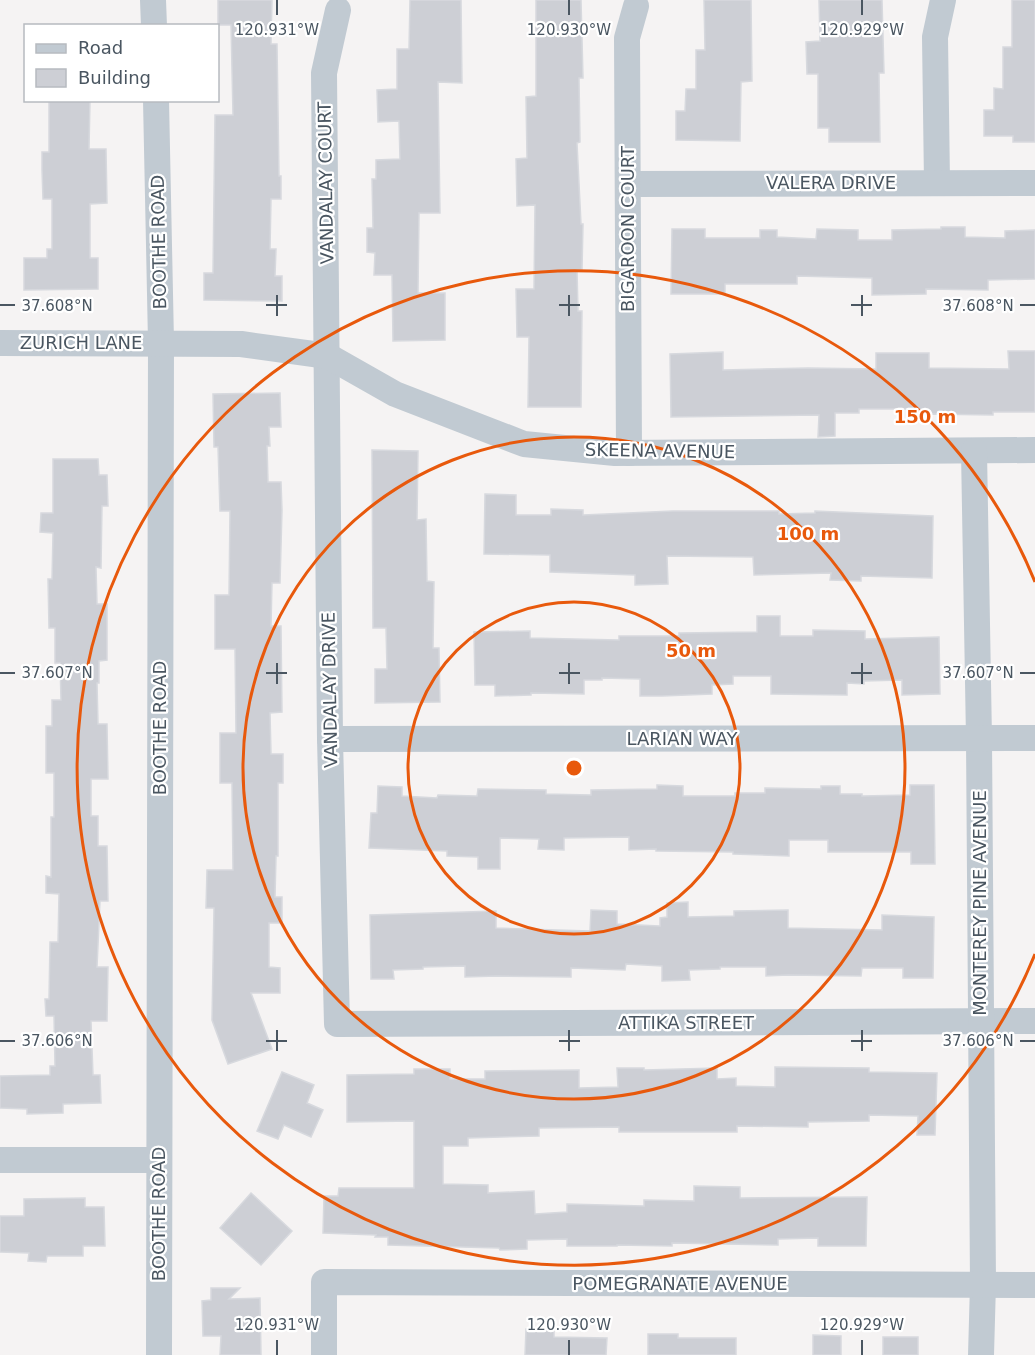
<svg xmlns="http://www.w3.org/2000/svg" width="1035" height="1355" viewBox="0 0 1035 1355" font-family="'DejaVu Sans',sans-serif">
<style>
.building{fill:#cdcfd5;stroke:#d7d9de;stroke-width:1.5}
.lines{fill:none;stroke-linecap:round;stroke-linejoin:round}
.minor{stroke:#c1cad2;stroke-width:26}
.ticks{fill:none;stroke:#4a5661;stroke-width:2}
.ring{fill:none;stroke:#e8590c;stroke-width:3}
.labels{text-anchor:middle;stroke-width:4.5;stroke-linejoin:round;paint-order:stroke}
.street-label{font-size:18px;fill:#4a5661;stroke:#fff}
.ticks-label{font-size:15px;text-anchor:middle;fill:#4a5661;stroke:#fff;stroke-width:4.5;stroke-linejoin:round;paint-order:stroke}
.centre{fill:#e8590c;stroke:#fff;stroke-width:3}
.ring-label{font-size:18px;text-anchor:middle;font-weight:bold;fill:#e8590c;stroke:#fff;stroke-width:4.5;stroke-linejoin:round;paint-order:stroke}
</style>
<rect width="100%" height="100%" fill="#f5f3f3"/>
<g class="building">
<polygon points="218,0 272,0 271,44 277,44 279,176 281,176 281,199 271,199 270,249 276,249 275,276 282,276 282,301 204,300 204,273 213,273 215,115 233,115 231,25 218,25"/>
<polygon points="410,0 461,0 462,83 438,82 440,213 419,213 418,293 445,293 445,340 393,341 392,275 374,275 375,253 367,252 367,228 373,228 372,179 376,179 376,160 400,159 399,121 378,122 377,90 397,89 397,49 409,49"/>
<polygon points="536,0 581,0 583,78 579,78 580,142 577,143 581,224 583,224 582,270 577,270 578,311 582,311 581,407 528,407 529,337 517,337 516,289 534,289 535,205 517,206 516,159 527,158 526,97 536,96"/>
<polygon points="704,0 751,0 752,81 741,82 740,141 676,140 676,111 685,111 686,89 696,89 696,50 705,50"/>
<polygon points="819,0 882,0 884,73 879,73 880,142 829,142 829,128 818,128 818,74 807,74 806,42 820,41"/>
<polygon points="1012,0 1035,0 1035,142 1013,142 1013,136 984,136 984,110 994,110 994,88 1003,89 1003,47 1012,47"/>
<polygon points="49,100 90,100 89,149 106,149 107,203 90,204 90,258 98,258 98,289 24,290 24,258 47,258 47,249 52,249 52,199 43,199 42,170 42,152 49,152"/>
<polygon points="941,227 965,227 965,237 1005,238 1005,231 1035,230 1035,279 988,280 988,290 926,289 926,294 872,295 872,278 797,276 797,284 725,284 725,294 671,294 672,229 705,229 705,238 760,238 760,230 777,230 777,237 816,239 817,229 858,230 858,240 892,240 892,230 941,229"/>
<polygon points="1008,351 1035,351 1035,412 993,412 993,415 928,414 928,418 907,418 907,409 859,409 859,413 835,413 835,436 818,437 819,415 671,417 670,354 723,352 723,370 808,368 876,369 876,353 929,353 929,368 1009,369"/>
<polygon points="280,393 281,427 269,427 270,446 267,446 268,482 281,482 282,510 280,583 272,583 271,626 281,626 282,712 270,713 271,754 283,754 283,783 278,783 278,856 276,856 275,897 282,897 282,923 269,923 269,967 280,968 280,993 251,993 272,1049 228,1064 212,1020 214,908 206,908 207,870 233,870 232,783 220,783 220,733 236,733 235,649 215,649 215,595 229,595 230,511 220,511 218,447 214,447 213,394"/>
<polygon points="372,450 418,451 417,520 426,519 427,581 434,582 433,648 439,648 440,702 375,703 375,669 387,669 386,628 373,628"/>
<polygon points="53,459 98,459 99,475 107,475 108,506 102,506 101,568 96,567 97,604 107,604 107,660 99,661 99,683 97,683 98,724 107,724 108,779 91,779 91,816 98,816 98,846 107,846 108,901 100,901 97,967 108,967 107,1021 91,1021 93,1075 100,1075 101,1103 63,1104 63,1113 27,1114 27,1109 0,1108 0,1076 50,1075 50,1066 55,1066 54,1016 46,1016 45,999 49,999 50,942 58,942 59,894 46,893 46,876 51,877 51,817 54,817 54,773 46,773 46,726 52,726 52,700 61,700 60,663 55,663 55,628 49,628 48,579 52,579 53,533 40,532 41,513 53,513"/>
<polygon points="485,494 516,495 516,515 551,515 551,509 583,510 583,515 673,511 779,511 779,514 815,513 815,511 933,516 932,578 861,576 861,581 830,580 831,573 754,575 753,557 667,556 668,584 635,585 635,575 550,572 550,555 484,554"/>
<polygon points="757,616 780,616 780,636 813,636 813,630 865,631 865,639 939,637 940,694 902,695 902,680 864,681 864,684 847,683 847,695 771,694 771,676 733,676 733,684 712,685 712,694 662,696 640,696 640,679 602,678 602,680 584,680 584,694 531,693 531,695 495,696 495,685 475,685 474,632 530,631 530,638 619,640 619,636 679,636 679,633 757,632"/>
<polygon points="657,785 683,786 683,796 735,796 735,793 765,793 765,788 821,789 821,786 840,786 840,794 862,794 862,796 910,795 910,785 934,785 935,864 911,864 911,852 828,852 828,840 789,840 789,856 733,854 733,852 656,851 656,849 629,850 629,837 564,838 564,850 538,849 539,839 500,838 500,869 478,869 478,857 447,856 447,851 369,848 371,813 377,813 378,786 402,787 402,796 437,798 438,795 477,796 478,789 546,790 546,794 591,795 591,790 657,789"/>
<polygon points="688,902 688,917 734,916 734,911 788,910 788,928 882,930 882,915 934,917 933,978 903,978 903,968 862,968 861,976 788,975 766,976 766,967 720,967 720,969 689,970 690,980 662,981 662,966 626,964 625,970 571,968 571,977 497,976 465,977 465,966 423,967 423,969 393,970 394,979 371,979 370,915 496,911 496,928 590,931 591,910 617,911 617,924 660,926 660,918 667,917 667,903"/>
<polygon points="775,1067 869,1068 869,1072 937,1073 935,1135 917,1135 918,1116 869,1115 869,1121 808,1122 808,1127 737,1126 737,1132 619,1132 619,1127 539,1128 539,1136 468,1138 468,1146 443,1146 443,1184 488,1185 488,1193 534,1191 535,1214 567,1212 567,1204 644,1206 644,1200 694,1201 694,1186 740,1187 740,1198 867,1197 866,1246 818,1246 818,1238 778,1239 778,1245 672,1243 672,1246 617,1245 617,1246 567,1246 567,1239 527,1240 527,1249 500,1250 499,1248 388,1245 388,1237 375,1237 376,1235 323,1233 324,1196 338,1196 339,1188 414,1188 414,1121 347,1122 347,1075 414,1074 414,1069 450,1069 450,1079 485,1079 485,1071 579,1070 579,1088 618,1087 617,1068 644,1068 644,1070 717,1068 717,1079 736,1078 736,1086 775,1087"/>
<polygon points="282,1072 314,1085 307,1103 323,1110 311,1137 284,1125 278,1139 257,1131"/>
<polygon points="251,1193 292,1231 261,1265 220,1228"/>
<polygon points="85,1198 85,1207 104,1207 105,1246 83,1246 83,1256 47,1256 46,1262 28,1261 29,1253 0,1252 0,1216 24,1216 24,1199"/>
<polygon points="211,1288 240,1288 229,1299 260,1298 261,1355 220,1355 221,1336 203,1336 202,1301 211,1300"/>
<polygon points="526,1329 554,1329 554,1337 607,1338 606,1355 525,1355"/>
<polygon points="648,1334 678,1334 678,1338 736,1338 736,1355 648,1355"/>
<polygon points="813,1335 841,1336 841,1355 813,1355"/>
<rect x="883" y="1337" width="35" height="18"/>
</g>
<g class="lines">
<g class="minor">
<polyline points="153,0 154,26"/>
<polyline points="338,10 324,73 330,739 337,1024 1035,1021"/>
<polyline points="156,100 161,342 159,1355"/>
<polyline points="937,183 935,37 943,0"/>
<polyline points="628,184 1035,183"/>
<polyline points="0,343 241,344 328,356 395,394 524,444 615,453 1035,450"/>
<polyline points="974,451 979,739 983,1284 981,1355"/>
<polyline points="629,453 627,38 636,6"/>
<polyline points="330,739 1035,738"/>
<polyline points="0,1160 159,1160"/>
<polyline points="324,1355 324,1282 1035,1285"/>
</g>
</g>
<path class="ticks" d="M277 0V15M569 0V15M862 0V15M277 295V316M569 295V316M862 295V316M0 305H15M266 305H287M559 305H580M851 305H872M1020 305H1035M277 663V684M569 663V684M862 663V684M0 673H15M266 673H287M559 673H580M851 673H872M1020 673H1035M277 1030V1051M569 1030V1051M862 1030V1051M0 1041H15M266 1041H287M559 1041H580M851 1041H872M1020 1041H1035M277 1340V1355M569 1340V1355M862 1340V1355"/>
<g class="ring">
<circle cx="574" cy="768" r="166"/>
<circle cx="574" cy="768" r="331"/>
<path d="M1035 954A497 497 0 1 1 1035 582"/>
</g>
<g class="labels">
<g class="street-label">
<text transform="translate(326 183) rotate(-91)" y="6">VANDALAY COURT</text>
<text x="831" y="189">VALERA DRIVE</text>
<text transform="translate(628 229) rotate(-90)" y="6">BIGAROON COURT</text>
<text transform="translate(159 242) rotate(-91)" y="6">BOOTHE ROAD</text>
<text x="81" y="349">ZURICH LANE</text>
<text transform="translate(660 451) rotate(1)" y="6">SKEENA AVENUE</text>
<text transform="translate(330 690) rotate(-91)" y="6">VANDALAY DRIVE</text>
<text transform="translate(160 728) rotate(-90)" y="6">BOOTHE ROAD</text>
<text x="682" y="745">LARIAN WAY</text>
<text transform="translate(980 903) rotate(-90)" y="6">MONTEREY PINE AVENUE</text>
<text x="686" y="1029">ATTIKA STREET</text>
<text transform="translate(159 1214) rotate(-90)" y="6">BOOTHE ROAD</text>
<text x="680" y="1290">POMEGRANATE AVENUE</text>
</g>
</g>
<g class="ticks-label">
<text x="277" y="35">120.931°W</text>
<text x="569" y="35">120.930°W</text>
<text x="862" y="35">120.929°W</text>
<text x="57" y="311">37.608°N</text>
<text x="978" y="311">37.608°N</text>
<text x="57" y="678">37.607°N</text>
<text x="978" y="678">37.607°N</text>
<text x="57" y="1046">37.606°N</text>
<text x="978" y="1046">37.606°N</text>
<text x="277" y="1330">120.931°W</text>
<text x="569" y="1330">120.930°W</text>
<text x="862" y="1330">120.929°W</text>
</g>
<circle cx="574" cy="768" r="9" class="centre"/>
<g class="ring-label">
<text x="925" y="423">150 m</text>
<text x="808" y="540">100 m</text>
<text x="691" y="657">50 m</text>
</g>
<rect x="24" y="24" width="195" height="78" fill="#ffffff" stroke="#b7bbc0" stroke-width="1.5"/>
<rect x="36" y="44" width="30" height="9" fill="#c1cad2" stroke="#b7bbc0" stroke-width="1.5"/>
<text x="78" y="54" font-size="18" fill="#4a5661">Road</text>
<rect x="36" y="69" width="30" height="18" fill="#cdcfd5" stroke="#b7bbc0" stroke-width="1.5"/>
<text x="78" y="84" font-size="18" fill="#4a5661">Building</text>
</svg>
